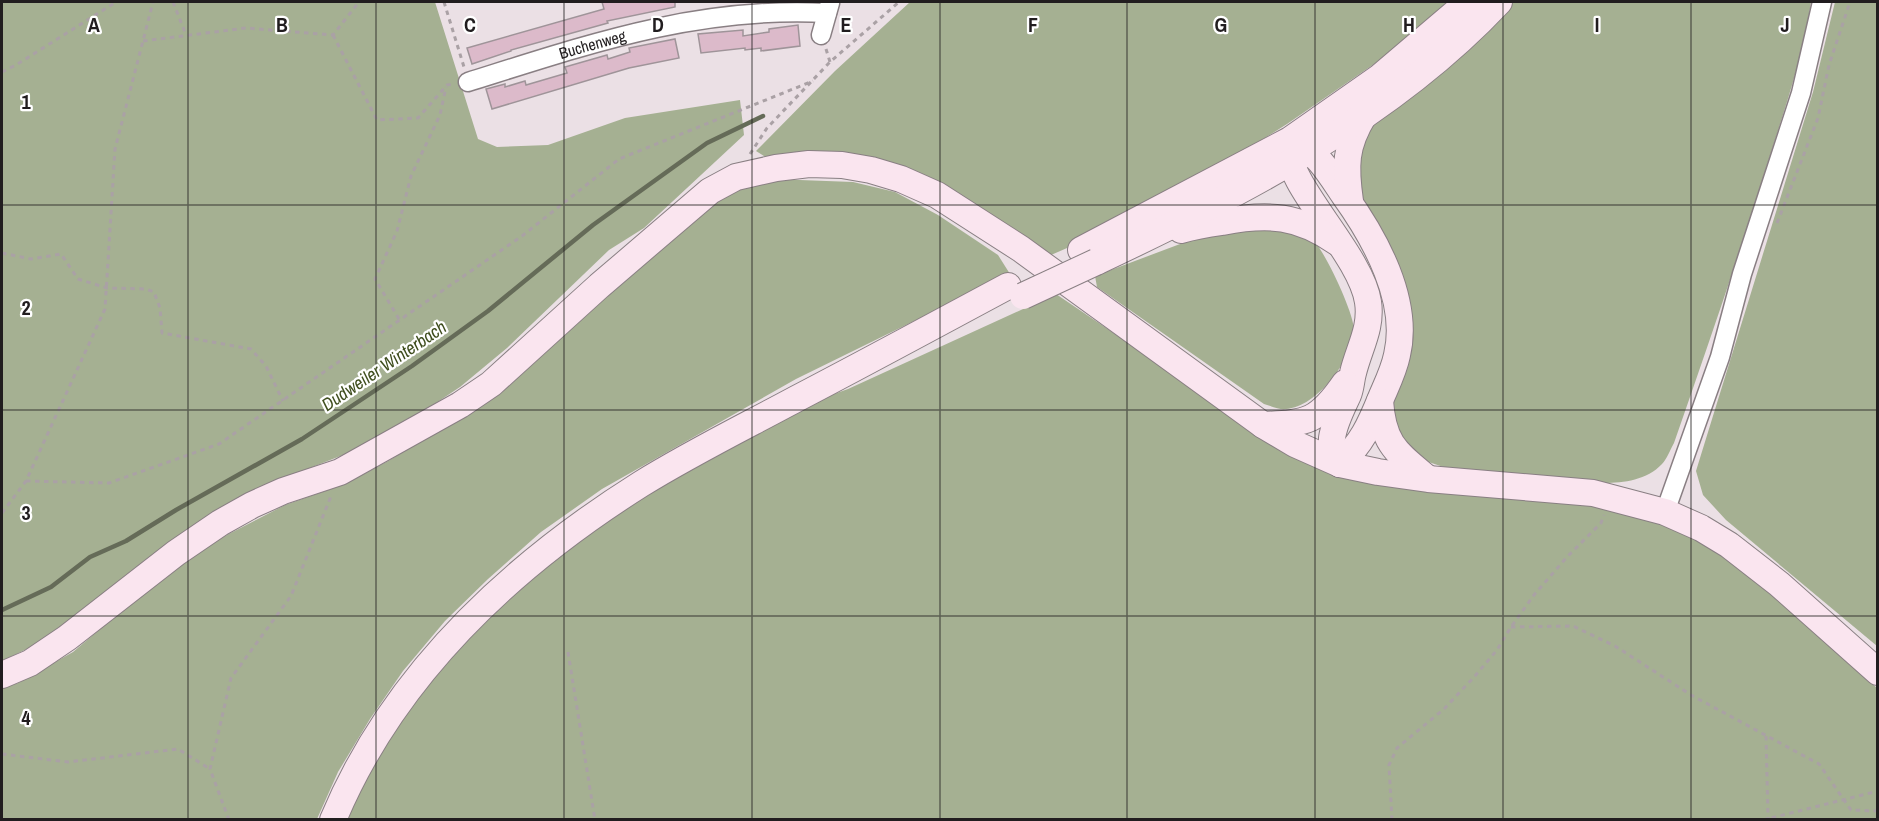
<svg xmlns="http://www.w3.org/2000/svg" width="1879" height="821" viewBox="0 0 1879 821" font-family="'Archivo Narrow',sans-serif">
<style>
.forest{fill:#a5b092}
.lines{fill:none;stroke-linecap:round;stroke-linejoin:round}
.stream{stroke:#656b58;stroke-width:4.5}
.building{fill:#dcbaca;stroke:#9f9499;stroke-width:1.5}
.minor-casing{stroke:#897f83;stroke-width:21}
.secondary-casing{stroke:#897f83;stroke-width:28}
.path{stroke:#aaa1a5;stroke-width:3;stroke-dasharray:4.5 4.5;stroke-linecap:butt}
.minor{stroke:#fff;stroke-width:18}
.secondary{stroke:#fae5ef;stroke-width:26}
.secondary-bridge-casing{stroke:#897f83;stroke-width:28;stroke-linecap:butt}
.secondary-bridge{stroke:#fae5ef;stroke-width:26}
.grid{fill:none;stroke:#211d1f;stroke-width:1.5;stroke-opacity:0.55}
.labels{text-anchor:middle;stroke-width:4.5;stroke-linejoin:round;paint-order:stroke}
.street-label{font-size:16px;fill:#211d1f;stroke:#fff}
.water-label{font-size:18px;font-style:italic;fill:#3f4e1e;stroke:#fff}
.grid-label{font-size:20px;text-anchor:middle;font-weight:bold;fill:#211d1f;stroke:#fff;stroke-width:4.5;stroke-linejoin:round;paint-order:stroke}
</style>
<rect width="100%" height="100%" fill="#ebe0e5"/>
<g class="forest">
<polygon points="2,2 435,2 478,139 497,147 548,145 625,118 740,100 744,135 644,228 609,250 507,348 460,387 403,425 366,446 251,491 223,508 64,626 35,645 2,661"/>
<polygon points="910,2 1448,2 1393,51 1287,124 1223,164 1074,245 1051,255 928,178 889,162 841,153 767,158 756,151 835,71"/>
<path d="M1507 2H1811C1803 57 1784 111 1767 165 1738 259 1706 351 1674 443 1670 450 1667 459 1662 464 1647 480 1624 483 1604 483L1458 472 1414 457 1403 448 1389 412 1398 377 1360 182C1357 154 1358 145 1374 122Z"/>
<polygon points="1835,2 1877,2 1877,646 1726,520 1703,495 1696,471 1813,92"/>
<polygon points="773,179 853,182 895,192 938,215 998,255 1010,274 796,379 602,489 541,532 488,579 445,621 403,671 370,719 338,772 317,819 2,820 2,688 18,683 73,652 188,555 285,505 345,484 390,460 463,414 721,194"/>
<path d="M1275 223C1286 228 1304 232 1313 240 1325 251 1355 315 1354 331 1352 360 1317 407 1286 409 1280 410 1271 406 1264 404L1097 287 1095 276 1196 238Z"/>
<polygon points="1056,294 1236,416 1266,440 1588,500 1695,533 1771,592 1877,688 1877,819 346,820 375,762 404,716 442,667 485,617 566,549 655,487 803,405 848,389"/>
</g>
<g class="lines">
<polyline class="stream" points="2,610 51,587 90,557 126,541 176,510 302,439 412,366 488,311 593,225 707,143 763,116"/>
</g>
<g class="building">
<polygon points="602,2 675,2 675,7 607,21 608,23 511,50 511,51 472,64 467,48 604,9"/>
<polygon points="798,25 800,46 761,51 761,48 745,50 745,48 701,53 698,34 743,30 743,36 769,32 769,29"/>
<polygon points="675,39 679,58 629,68 492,109 486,89 505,84 505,87 525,81 526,85 567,73 565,67 607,55 608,59 630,52 629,48"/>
</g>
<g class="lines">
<g class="minor-casing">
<g id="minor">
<polyline points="821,35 830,3"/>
<path id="s1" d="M468 82C589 44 698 6 827 13"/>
<polyline points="1665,512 1720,357 1742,274 1801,93 1822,2"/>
</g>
</g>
<g class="secondary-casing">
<g id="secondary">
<path d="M1295 142C1317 151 1331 176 1344 195 1375 238 1410 301 1397 355 1394 370 1387 384 1381 398 1370 425 1362 443 1340 464"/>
<path d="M1289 145C1283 182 1361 254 1368 302 1372 328 1359 348 1353 373 1351 380 1351 388 1348 395 1342 408 1334 423 1332 438 1331 447 1336 455 1340 464"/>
<path d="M1350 201C1345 166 1345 146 1364 115"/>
<path d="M1181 230C1195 226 1208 224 1222 222 1268 213 1299 215 1338 243"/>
<polyline points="1081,250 1290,140 1380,77 1468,2"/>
<path d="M1096 262C1240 194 1389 119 1499 2"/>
<path d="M1380 401C1383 444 1396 452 1427 478"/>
<path d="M1263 425C1308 423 1318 422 1345 383"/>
<polyline points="2,675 30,663 67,638 176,553 220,523 252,505 283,491 340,472 460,405 491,384 599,286 710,191 736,177 776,168 809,164 842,165 871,170 901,179 937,195 1021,249 1263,425 1295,444 1340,464 1378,472 1428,479 1593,493 1665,512 1701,528 1729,545 1779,584 1878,672"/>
<path d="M333 820C393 676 511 566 641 484 691 453 744 427 796 399 867 362 937 324 1008 286"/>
</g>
</g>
<g class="path">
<polyline points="173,2 186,35"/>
<polyline points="444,2 464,67"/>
<polyline points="333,35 377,120 418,118 447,85 453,84"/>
<polyline points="143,41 246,28 333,35 359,2"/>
<polyline points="826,49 830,62"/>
<polyline points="2,72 16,65 116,2"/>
<polyline points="750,154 767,128 830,62 899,2"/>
<polyline points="1777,223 1818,118 1829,65 1850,2"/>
<polyline points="2,253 31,259 61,254 78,279 107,288 146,289 154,292 160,308 162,333 251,349 266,366 283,401"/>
<polyline points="399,319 375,279 397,231 411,176 440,115 446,87"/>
<polyline points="26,481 109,483 219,444 522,236 619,159 813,81"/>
<polyline points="2,513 26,481 105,309 115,149 153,2"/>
<polyline points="1511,627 1573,626 1615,646 1691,695 1819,764 1851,810 1878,811"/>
<polyline points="568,652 595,820"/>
<polyline points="1766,736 1768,818"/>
<polyline points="2,754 68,762 178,749 210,769"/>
<polyline points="229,820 210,769 231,678 291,596 331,496"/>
<polyline points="1392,820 1389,765 1397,748 1444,709 1475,676 1497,650 1511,627 1534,595 1567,557 1601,523 1604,515"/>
<polyline points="1763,820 1878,791"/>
</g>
<use href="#minor" class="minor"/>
<use href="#secondary" class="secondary"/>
<g class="secondary-bridge-casing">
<polyline id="secondary-bridge" points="1023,296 1096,262"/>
</g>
<use href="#secondary-bridge" class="secondary-bridge"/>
</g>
<path class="grid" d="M188 2V820M376 2V820M564 2V820M752 2V820M940 2V820M1127 2V820M1315 2V820M1503 2V820M1691 2V820M2 205H1878M2 410H1878M2 616H1878"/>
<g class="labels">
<g class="street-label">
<text dy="6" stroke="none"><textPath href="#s1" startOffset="130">Buchenweg</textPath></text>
</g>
<g class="water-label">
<text transform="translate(384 366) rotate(-34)" y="6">Dudweiler Winterbach</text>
</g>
</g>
<g class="grid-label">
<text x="94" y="32">A</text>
<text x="282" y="32">B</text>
<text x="470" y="32">C</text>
<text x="658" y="32">D</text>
<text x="846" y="32">E</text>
<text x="1033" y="32">F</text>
<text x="1221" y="32">G</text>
<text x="1409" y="32">H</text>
<text x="1597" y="32">I</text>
<text x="1785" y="32">J</text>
<text x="26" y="109">1</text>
<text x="26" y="315">2</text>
<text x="26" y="520">3</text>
<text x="26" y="725">4</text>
</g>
<rect width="1879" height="821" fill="none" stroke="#211d1f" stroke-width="6"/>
</svg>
